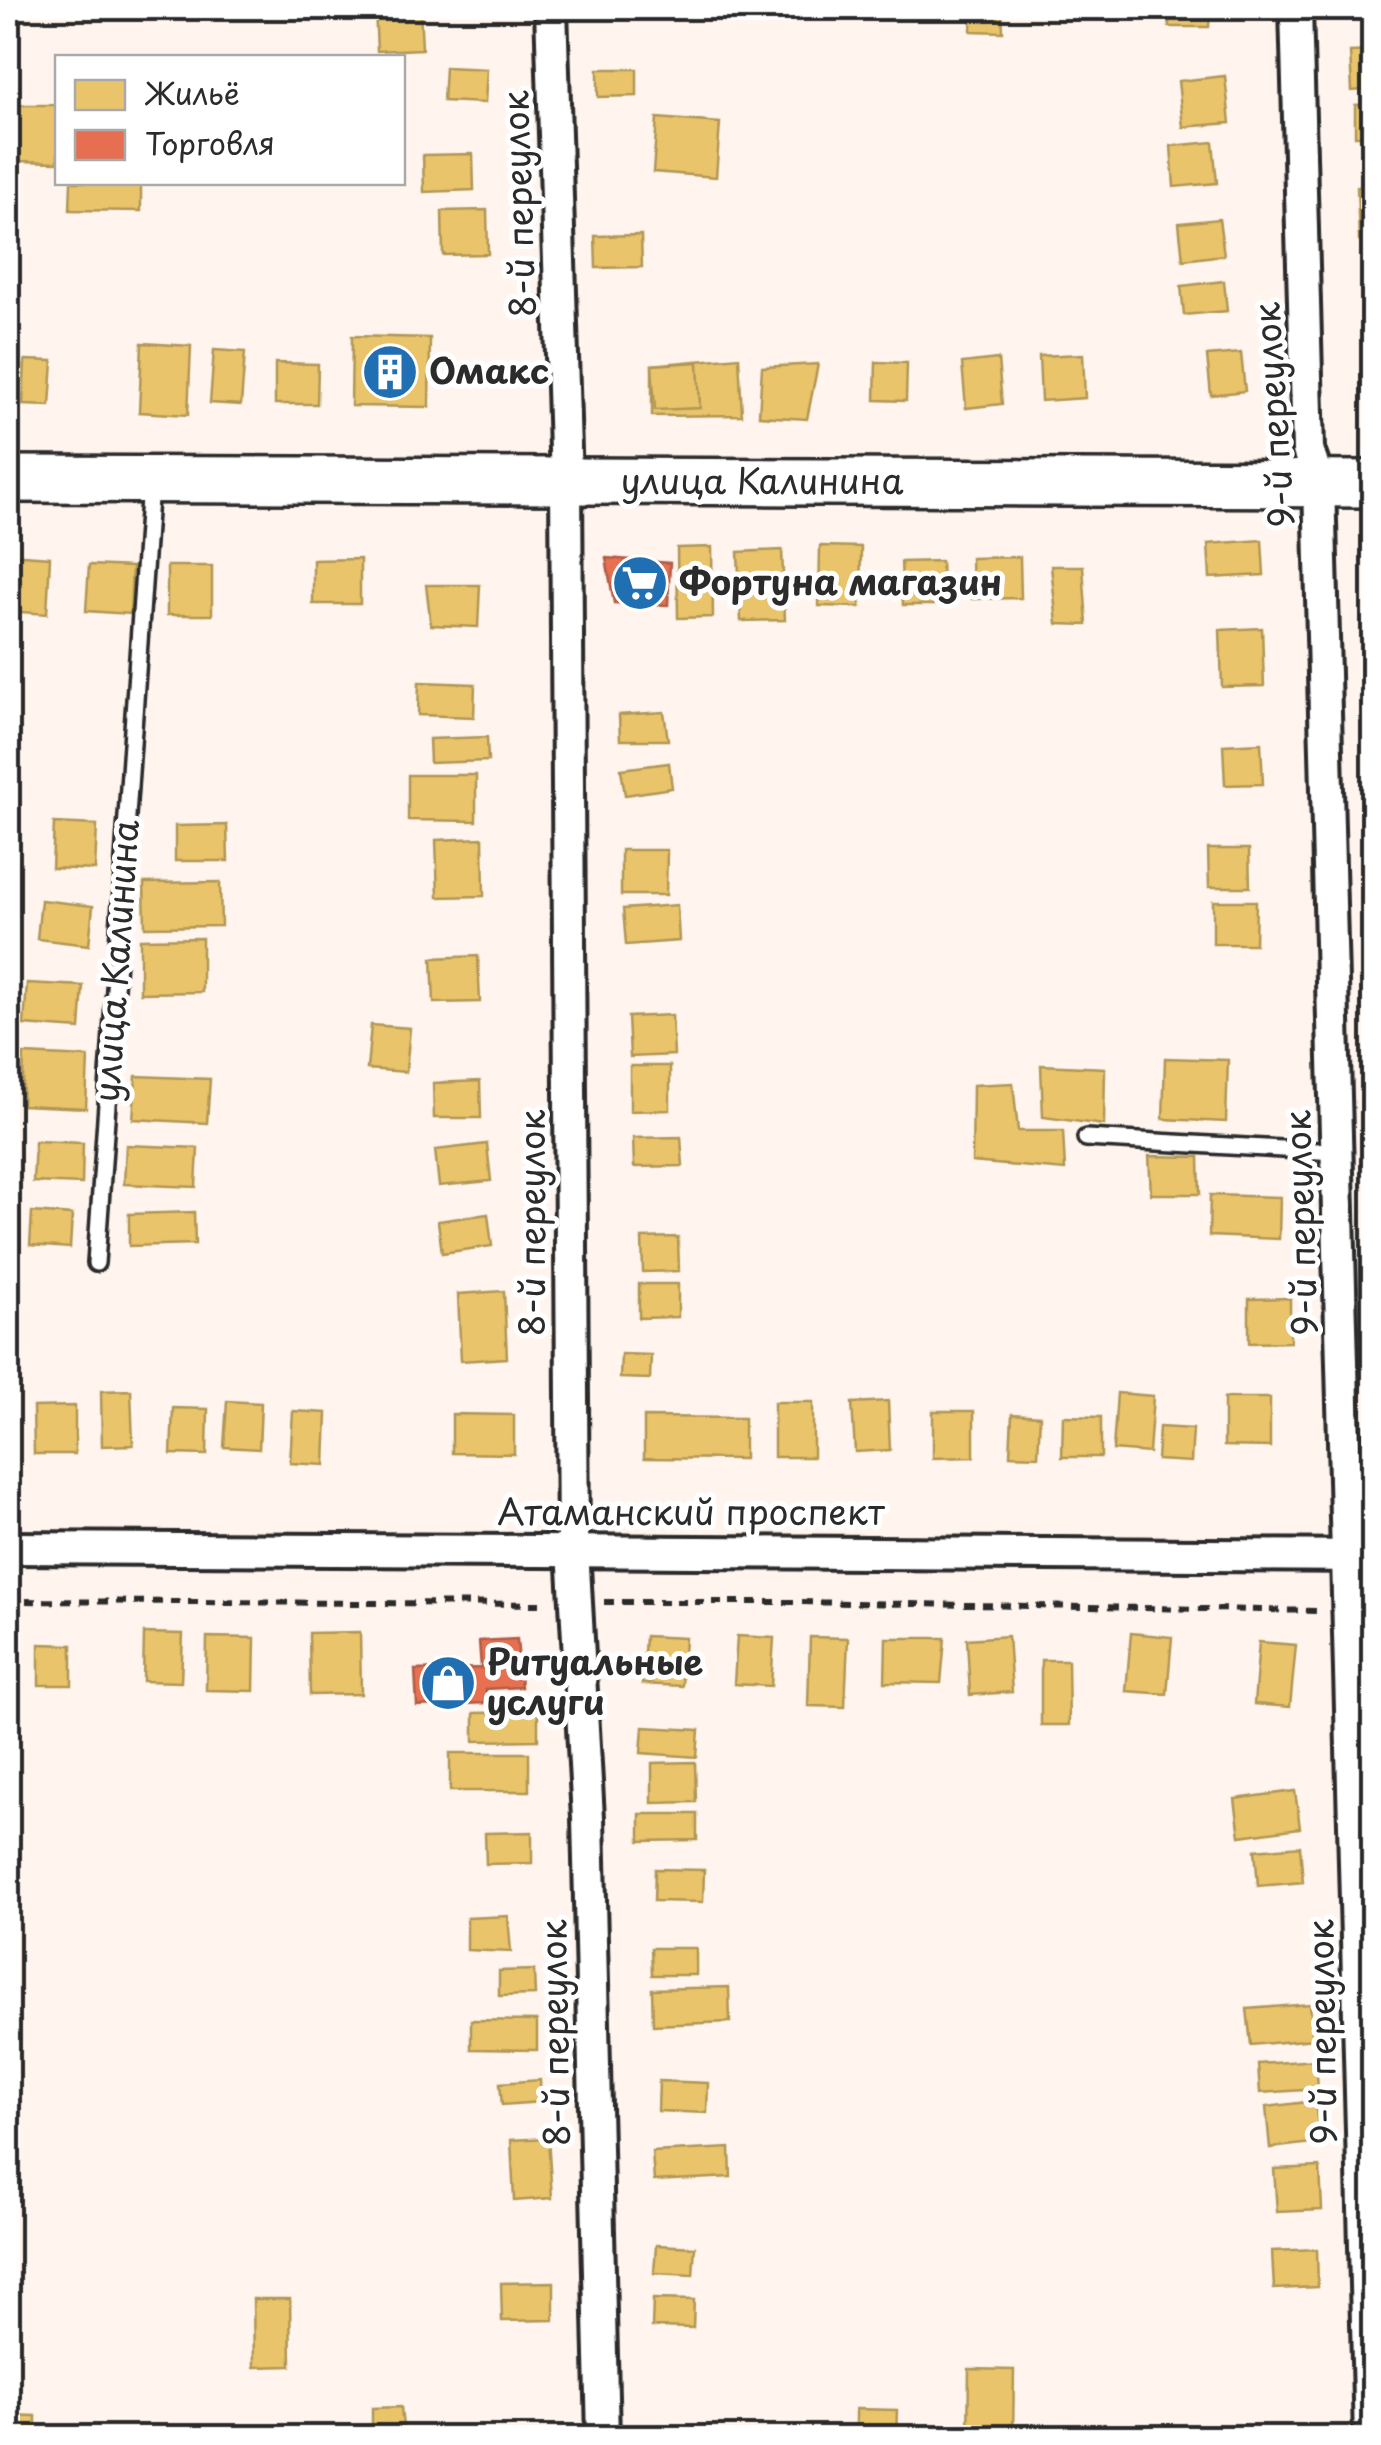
<svg xmlns="http://www.w3.org/2000/svg" width="1381" height="2445" viewBox="0 0 1381 2445" font-family="'Playpen Sans',sans-serif">
<style>
.homes{fill:#e9c46a;stroke:#b09657;stroke-width:2.5}
.shops{fill:#e76f51;stroke:#af5b46;stroke-width:2.5}
.lines{fill:none;stroke-linecap:round;stroke-linejoin:round}
.lane-casing{stroke:#2b2b2b;stroke-width:22}
.street-casing{stroke:#2b2b2b;stroke-width:38}
.secondary-casing{stroke:#2b2b2b;stroke-width:52}
.path{stroke:#2b2b2b;stroke-width:6;stroke-dasharray:10 8;stroke-linecap:butt}
.lane{stroke:#fff;stroke-width:15}
.street{stroke:#fff;stroke-width:30}
.secondary{stroke:#fff;stroke-width:45}
.labels{text-anchor:middle;stroke-width:10;stroke-linejoin:round;paint-order:stroke}
.street-label{font-size:35px;fill:#2b2b2b;stroke:#fff}
.poi-label{font-size:35px;font-weight:bold;fill:#2b2b2b;stroke:#fff;text-anchor:start}
</style>
<rect width="100%" height="100%" fill="#fff5ee"/>
<filter id="ink" filterUnits="userSpaceOnUse"><feTurbulence type="fractalNoise" baseFrequency=".01" numOctaves="2"/><feDisplacementMap in="SourceGraphic" scale="20" xChannelSelector="R" yChannelSelector="G"/><feConvolveMatrix kernelMatrix="1 2 1 2 8 2 1 2 1" color-interpolation-filters="sRGB"/></filter>
<g filter="url(#ink)">
<g class="homes">
<polygon points="38,8 107,8 106,15 39,10"/>
<polygon points="375,8 420,8 422,49 377,51"/>
<polygon points="972,8 1002,8 1003,32 971,31"/>
<polygon points="1169,8 1210,8 1209,27 1169,27"/>
<polygon points="1353,8 1374,8 1374,16 1353,15"/>
<polygon points="1374,51 1374,89 1352,91 1350,52"/>
<polygon points="445,67 487,69 485,103 443,101"/>
<polygon points="598,69 637,69 637,96 598,97"/>
<polygon points="1225,76 1230,123 1183,127 1178,81"/>
<polygon points="1374,104 1374,136 1355,136 1355,105"/>
<polygon points="18,105 58,105 58,162 16,161"/>
<polygon points="657,118 720,123 716,177 653,172"/>
<polygon points="1213,142 1217,183 1174,187 1171,146"/>
<polygon points="473,154 474,190 424,192 423,155"/>
<polygon points="71,182 141,182 141,211 70,210"/>
<polygon points="1374,186 1374,241 1359,241 1357,187"/>
<polygon points="487,210 488,254 443,255 442,211"/>
<polygon points="1219,219 1224,255 1183,260 1179,223"/>
<polygon points="641,235 642,267 596,268 595,236"/>
<polygon points="1224,281 1227,311 1184,315 1181,286"/>
<polygon points="352,336 430,338 429,407 351,406"/>
<polygon points="142,343 191,346 188,415 139,412"/>
<polygon points="214,350 245,352 241,405 210,403"/>
<polygon points="1241,353 1245,391 1211,395 1207,356"/>
<polygon points="1083,354 1085,398 1041,401 1039,356"/>
<polygon points="739,357 742,415 652,416 652,365"/>
<polygon points="998,359 1002,404 966,408 962,363"/>
<polygon points="25,360 53,361 50,406 23,405"/>
<polygon points="698,362 700,408 655,410 652,365"/>
<polygon points="876,362 907,363 906,401 875,400"/>
<polygon points="275,363 318,364 317,404 275,404"/>
<polygon points="818,364 807,419 759,416 762,367"/>
<polygon points="1262,540 1264,575 1210,578 1208,544"/>
<polygon points="820,546 861,547 860,607 819,606"/>
<polygon points="712,547 713,617 678,618 677,548"/>
<polygon points="782,550 785,620 741,621 738,552"/>
<polygon points="8,554 50,557 47,614 8,611"/>
<polygon points="1020,557 1021,598 972,599 971,558"/>
<polygon points="360,559 360,604 313,604 313,560"/>
<polygon points="941,561 943,605 903,605 901,562"/>
<polygon points="89,565 132,567 130,614 86,611"/>
<rect x="167" y="566" width="45" height="49"/>
<polygon points="1051,566 1083,566 1087,625 1057,624"/>
<polygon points="426,585 480,585 478,627 431,625"/>
<polygon points="1262,628 1264,686 1222,687 1220,630"/>
<polygon points="419,682 475,684 474,717 418,715"/>
<polygon points="664,712 668,740 620,740 619,715"/>
<polygon points="487,737 488,761 430,763 429,739"/>
<polygon points="1261,743 1263,784 1225,785 1223,745"/>
<polygon points="669,763 672,788 625,795 621,769"/>
<polygon points="408,775 476,775 476,821 408,820"/>
<polygon points="54,823 97,825 95,870 52,868"/>
<polygon points="227,825 228,861 175,861 175,826"/>
<polygon points="483,838 484,896 438,897 436,840"/>
<polygon points="1208,849 1249,849 1250,887 1209,887"/>
<polygon points="621,850 667,850 666,895 621,895"/>
<polygon points="220,882 221,926 145,927 144,883"/>
<polygon points="41,900 93,906 89,945 37,939"/>
<polygon points="1213,901 1256,901 1255,944 1213,944"/>
<polygon points="677,905 679,941 626,945 623,909"/>
<polygon points="202,938 202,992 140,993 140,939"/>
<polygon points="478,956 480,1002 434,1003 432,958"/>
<polygon points="27,983 83,986 80,1029 24,1025"/>
<polygon points="672,1015 674,1055 630,1057 628,1017"/>
<polygon points="371,1025 410,1028 406,1072 367,1069"/>
<polygon points="24,1054 88,1057 86,1108 22,1105"/>
<polygon points="1165,1058 1228,1060 1226,1122 1163,1119"/>
<polygon points="1041,1065 1105,1068 1104,1125 1043,1117"/>
<polygon points="630,1066 670,1066 670,1110 630,1111"/>
<polygon points="136,1076 210,1079 207,1123 133,1119"/>
<polygon points="480,1081 481,1118 434,1118 433,1083"/>
<polygon points="1013,1083 1018,1131 1063,1131 1065,1170 972,1162 973,1085"/>
<polygon points="681,1137 683,1166 634,1167 633,1138"/>
<polygon points="35,1141 83,1143 82,1184 33,1182"/>
<polygon points="487,1144 491,1181 439,1186 435,1150"/>
<polygon points="126,1145 198,1148 196,1187 124,1184"/>
<polygon points="1149,1156 1199,1157 1200,1194 1151,1194"/>
<polygon points="1210,1195 1280,1197 1279,1239 1209,1236"/>
<polygon points="32,1212 72,1215 70,1248 30,1245"/>
<polygon points="194,1212 195,1244 129,1246 129,1214"/>
<polygon points="488,1214 492,1246 442,1253 438,1221"/>
<polygon points="678,1237 679,1271 643,1272 642,1238"/>
<polygon points="639,1284 678,1284 678,1317 639,1318"/>
<polygon points="504,1291 507,1358 461,1361 458,1294"/>
<polygon points="1290,1298 1290,1342 1249,1343 1249,1299"/>
<polygon points="621,1354 651,1355 650,1379 620,1378"/>
<polygon points="131,1390 133,1445 102,1446 101,1391"/>
<polygon points="1117,1393 1153,1396 1149,1453 1113,1450"/>
<polygon points="1224,1398 1270,1398 1270,1447 1224,1446"/>
<polygon points="227,1401 261,1403 259,1449 224,1447"/>
<polygon points="888,1401 890,1450 855,1452 852,1403"/>
<rect x="774" y="1402" width="39" height="55"/>
<polygon points="75,1406 75,1454 34,1454 33,1407"/>
<polygon points="173,1408 208,1409 207,1455 171,1454"/>
<polygon points="293,1411 327,1413 325,1465 290,1463"/>
<polygon points="933,1411 974,1411 974,1457 933,1458"/>
<polygon points="452,1414 514,1415 514,1454 452,1453"/>
<polygon points="1012,1414 1040,1416 1038,1456 1010,1455"/>
<polygon points="1063,1416 1101,1417 1101,1457 1062,1457"/>
<polygon points="644,1417 744,1418 744,1459 644,1458"/>
<polygon points="1159,1427 1193,1429 1191,1462 1157,1460"/>
<polygon points="360,1632 361,1694 310,1695 309,1633"/>
<polygon points="144,1633 183,1634 181,1682 143,1681"/>
<polygon points="1131,1633 1172,1637 1167,1694 1126,1691"/>
<polygon points="645,1636 685,1638 682,1686 642,1684"/>
<polygon points="737,1636 774,1638 771,1686 734,1684"/>
<polygon points="1008,1636 1012,1692 970,1695 967,1639"/>
<polygon points="207,1637 255,1638 254,1691 206,1690"/>
<polygon points="810,1637 848,1638 845,1707 808,1706"/>
<polygon points="886,1638 945,1638 941,1683 885,1682"/>
<polygon points="8,1640 15,1640 18,1708 8,1709"/>
<polygon points="1259,1642 1296,1645 1290,1707 1254,1704"/>
<polygon points="39,1644 72,1645 72,1685 39,1685"/>
<polygon points="1041,1660 1068,1660 1069,1725 1041,1725"/>
<polygon points="538,1712 538,1740 474,1741 474,1713"/>
<polygon points="643,1727 699,1730 697,1757 641,1753"/>
<rect x="450" y="1753" width="79" height="38"/>
<polygon points="695,1762 696,1802 652,1803 652,1763"/>
<polygon points="1295,1791 1300,1828 1240,1836 1235,1799"/>
<polygon points="640,1814 697,1814 697,1840 640,1841"/>
<polygon points="532,1832 532,1863 486,1864 485,1833"/>
<polygon points="1300,1846 1303,1882 1258,1886 1255,1850"/>
<polygon points="655,1869 704,1870 703,1902 654,1901"/>
<polygon points="508,1916 511,1952 467,1950 467,1918"/>
<polygon points="651,1948 696,1948 696,1975 652,1975"/>
<polygon points="534,1970 535,1995 499,1996 499,1971"/>
<polygon points="729,1987 730,2022 653,2025 652,1989"/>
<polygon points="1310,2004 1313,2039 1251,2045 1247,2009"/>
<polygon points="471,2020 537,2021 537,2050 471,2049"/>
<polygon points="1316,2060 1318,2089 1260,2093 1258,2064"/>
<polygon points="540,2080 541,2102 502,2105 500,2083"/>
<polygon points="659,2081 708,2083 707,2113 658,2111"/>
<polygon points="1315,2101 1320,2142 1270,2148 1266,2107"/>
<polygon points="548,2138 552,2198 514,2201 511,2140"/>
<polygon points="730,2148 731,2177 654,2181 652,2152"/>
<polygon points="1320,2167 1322,2210 1277,2212 1274,2169"/>
<polygon points="656,2245 695,2247 693,2275 654,2273"/>
<polygon points="1317,2249 1318,2287 1274,2289 1272,2251"/>
<polygon points="554,2282 554,2320 502,2321 501,2283"/>
<polygon points="253,2299 290,2299 291,2366 254,2367"/>
<polygon points="653,2299 694,2300 693,2328 652,2327"/>
<polygon points="969,2369 1014,2370 1013,2438 968,2438"/>
<polygon points="401,2407 404,2438 342,2438 342,2428 372,2427 372,2408"/>
<polygon points="856,2409 897,2410 896,2438 856,2438"/>
<polygon points="8,2415 36,2416 36,2428 57,2429 56,2438 8,2438"/>
</g>
<g class="shops">
<polygon points="606,558 670,563 668,605 614,603"/>
<polygon points="517,1639 521,1687 486,1689 486,1703 417,1706 415,1670 481,1668 479,1641"/>
</g>
<g class="lines">
<g class="lane-casing">
<g id="lane">
<polyline points="1086,1138 1337,1152"/>
<polyline points="96,1263 150,484"/>
</g>
</g>
<g class="street-casing">
<g id="street">
<polyline points="551,8 566,482 573,1549 588,1818 603,2438"/>
<polyline points="1296,8 1308,450 1319,483 1370,2438"/>
<polyline points="8,1548 1374,1556"/>
</g>
</g>
<g class="secondary-casing">
<polyline id="secondary" points="8,479 1374,484"/>
</g>
<g class="path">
<polyline points="8,1601 546,1604"/>
<polyline points="604,1602 796,1602 1321,1611"/>
</g>
<use href="#lane" class="lane"/>
<use href="#street" class="street"/>
<use href="#secondary" class="secondary"/>
</g>
</g>
<defs>
<g id="building-disc" transform="scale(2.875)"><circle r="9.5" fill="#1f6fb2" stroke="#fff"/><path d="M-4-6H4V6H1V3H-1V6H-4ZM-2.5-4.3h1.7v1.8h-1.7ZM.8-4.3h1.7v1.8H.8ZM-2.5-1h1.7V.8h-1.7ZM.8-1h1.7V.8H.8Z" fill="#fff"/></g>
<g id="supermarket-disc" transform="scale(2.875)"><circle r="9.5" fill="#1f6fb2" stroke="#fff"/><path d="M-6-5.5h2.5l.6 2H6L4.5 2H-2.5L-4.4-4H-6ZM-1.5 3.2a1.3 1.3 0 1 0 .1 0ZM3 3.2a1.3 1.3 0 1 0 .1 0Z" fill="#fff"/></g>
<g id="shop-disc" transform="scale(2.875)"><circle r="9.5" fill="#1f6fb2" stroke="#fff"/><path d="M-5-2.5h2.3a2.7 3.5 0 0 1 5.4 0H5L5.5 6h-11ZM-1.5-2.5h3a1.5 2.3 0 0 0-3 0Z" fill="#fff"/></g>
</defs>
<g fill-rule="evenodd">
<use href="#building-disc" x="390" y="372"/>
<use href="#supermarket-disc" x="640" y="583"/>
<use href="#shop-disc" x="448" y="1683"/>
</g>
<g class="labels">
<g class="street-label">
<text transform="translate(520 204) rotate(-92)" y="12">8-й переулок</text>
<text transform="translate(1275 415) rotate(-94)" y="12">9-й переулок</text>
<text x="762" y="494">улица Калинина</text>
<text transform="translate(117 961) rotate(-86)" y="12">улица Калинина</text>
<text transform="translate(533 1223) rotate(-90)" y="12">8-й переулок</text>
<text transform="translate(1302 1223) rotate(-92)" y="12">9-й переулок</text>
<text x="691" y="1525">Атаманский проспект</text>
<text transform="translate(1323 2032) rotate(-91)" y="12">9-й переулок</text>
<text transform="translate(556 2033) rotate(-91)" y="12">8-й переулок</text>
</g>
<g class="poi-label">
<text x="429" y="384">Омакс</text>
<text x="679" y="595">Фортуна магазин</text>
<text x="487" y="1675">Ритуальные<tspan x="487" dy="40">услуги</tspan></text>
</g>
</g>
<rect width="1381" height="2445" fill="none" stroke="#fff" stroke-width="40"/>
<rect x="20" y="20" width="1341" height="2405" fill="none" stroke="#2b2b2b" stroke-width="4" filter="url(#ink)"/>
<rect x="55" y="55" width="350" height="130" fill="#ffffff" stroke="#aaaaaa" stroke-width="2.5"/>
<rect x="75" y="80" width="50" height="30" fill="#e9c46a" stroke="#aaaaaa" stroke-width="2.5"/>
<text x="145" y="105" font-size="30" fill="#2b2b2b">Жильё</text>
<rect x="75" y="130" width="50" height="30" fill="#e76f51" stroke="#aaaaaa" stroke-width="2.5"/>
<text x="145" y="155" font-size="30" fill="#2b2b2b">Торговля</text>
</svg>
